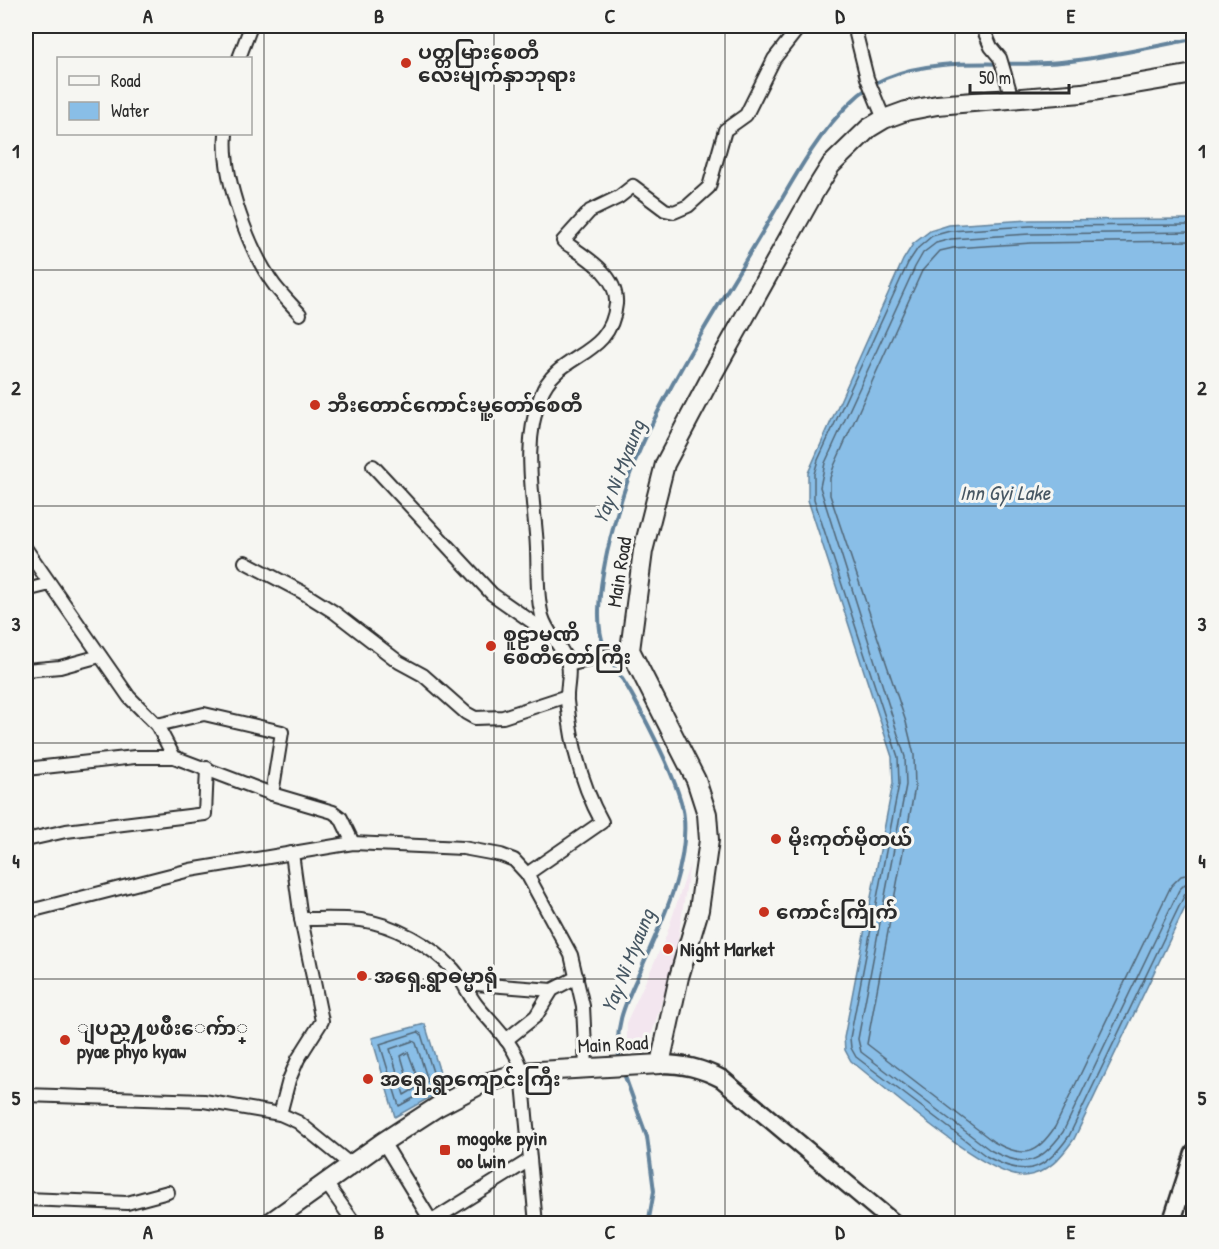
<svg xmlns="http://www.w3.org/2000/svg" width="1219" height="1249" viewBox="0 0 1219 1249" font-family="'Patrick Hand','Noto Sans Myanmar',sans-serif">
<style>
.built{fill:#f3e6ef}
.water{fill:#89bee7;stroke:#63839c;stroke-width:1.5}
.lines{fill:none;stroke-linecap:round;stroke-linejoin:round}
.shore{stroke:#516676;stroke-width:1.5}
.stream{stroke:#63839c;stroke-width:4}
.street-casing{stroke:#2b2b2b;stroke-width:16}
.secondary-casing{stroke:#2b2b2b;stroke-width:21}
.primary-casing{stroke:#2b2b2b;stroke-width:22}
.street{stroke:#f6f6f2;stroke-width:12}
.secondary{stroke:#f6f6f2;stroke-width:16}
.primary{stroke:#f6f6f2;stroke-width:18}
.grid{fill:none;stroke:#2b2b2b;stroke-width:1.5;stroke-opacity:0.55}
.poi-dot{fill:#c8321e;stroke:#f6f6f2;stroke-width:2}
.labels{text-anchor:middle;stroke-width:6;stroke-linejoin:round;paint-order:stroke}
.poi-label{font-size:20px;font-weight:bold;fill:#2b2b2b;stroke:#f6f6f2;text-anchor:start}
.street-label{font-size:20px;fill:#2b2b2b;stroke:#f6f6f2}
.water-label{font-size:21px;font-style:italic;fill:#475763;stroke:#f6f6f2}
.neatline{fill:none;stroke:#2b2b2b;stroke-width:2}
.grid-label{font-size:20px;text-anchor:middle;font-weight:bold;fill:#2b2b2b}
</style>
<rect width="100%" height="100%" fill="#f6f6f2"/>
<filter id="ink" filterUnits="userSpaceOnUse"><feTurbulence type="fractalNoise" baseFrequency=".0167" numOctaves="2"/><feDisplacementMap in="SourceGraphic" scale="12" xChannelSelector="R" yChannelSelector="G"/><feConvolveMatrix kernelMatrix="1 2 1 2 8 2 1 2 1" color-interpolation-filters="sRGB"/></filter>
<g filter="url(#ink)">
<polygon class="built" points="690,863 675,959 652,1033 640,1046 627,1040 627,1021 665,939"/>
<g class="water">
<path d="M1193 219V891L1074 1139C1061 1157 1049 1173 1025 1176 988 1180 884 1086 851 1061L845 1050 844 1038 893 783 892 757 808 500V473L903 260 913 244 930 231 949 225 1030 220Z"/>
<polygon points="425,1024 445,1089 395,1117 372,1038"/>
</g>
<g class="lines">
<g class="shore">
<path d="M1194 225 1030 226 950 231 932 236 918 248 908 263 818 460 814 474V499L898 757 899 784 850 1038 851 1048 856 1057 986 1156C1025 1178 1044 1172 1069 1136L1185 894 1194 890"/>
<path d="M1194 232 1030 234 951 239 936 243 923 253 915 267 825 463 820 487 905 757 906 785 858 1039 861 1052 990 1150C1025 1169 1040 1164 1063 1132L1179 890 1185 884 1194 883"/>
<path d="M1194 241 1031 243 953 248 940 251 922 271 834 466 830 478V495L906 722 914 755 915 787 867 1044 994 1142C1024 1159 1036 1155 1055 1127L1171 886 1181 876 1194 873"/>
<polygon points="418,1032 421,1034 437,1085 399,1106 380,1044"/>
<polygon points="413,1041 416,1043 428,1081 404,1095 390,1049"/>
<polygon points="408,1052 417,1076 411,1082 408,1080 401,1056"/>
</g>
<g class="stream">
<path d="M620 1061C612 1026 628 998 642 967 662 920 688 870 684 818 682 788 647 722 632 695 614 663 598 652 599 611 600 565 622 489 641 447 675 372 721 302 763 231 789 188 814 137 851 102 860 93 874 83 886 78 941 55 1003 68 1061 62 1105 58 1150 47 1194 39"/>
<polyline points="623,1071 647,1137 654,1191 648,1224"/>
</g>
<g class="street-casing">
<g id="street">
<polyline points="854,26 867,78 884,119"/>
<polyline points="982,26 991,47 1000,58 1012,98"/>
<polyline points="239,58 251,26"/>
<path d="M226 134C222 177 249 251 275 286 283 296 292 305 300 314"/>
<polyline points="373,466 492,594 548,633"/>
<polyline points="26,549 129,697 157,725 174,757 272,794 333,812 341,818 353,843"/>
<polyline points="245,562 302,592 334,612 399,662 423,675 466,713 475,718 503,717 567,696"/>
<polyline points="26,590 50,584"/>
<polyline points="568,665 630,650"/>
<polyline points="26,670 60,667 100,656"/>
<polyline points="157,725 204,714 282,732 272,794"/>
<polyline points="26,769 135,757 174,757"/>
<polyline points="26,840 66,831 205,814 207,768"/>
<path d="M292 853 301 919C320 919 341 918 361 920 393 924 432 946 453 969 464 981 468 996 479 1008 495 1027 517 1047 522 1072L536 1224"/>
<path d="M527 874 602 822C582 786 571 742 567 701 566 689 571 675 568 664 563 647 547 634 542 616 535 589 539 562 536 534 532 488 523 440 541 395 557 352 611 359 616 304 618 274 584 256 563 241L590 211 619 197 633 186 665 210 674 212 688 206 709 187 725 130 746 115 774 59 800 26"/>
<polyline points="26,912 190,870 353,843 463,848 501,855 514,860 527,874 571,955 583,1006 586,1067"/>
<polyline points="463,983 552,990"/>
<polyline points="506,1040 536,1016 552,990 577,977"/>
<polyline points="26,1095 204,1101 280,1114 298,1122 351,1165"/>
<polyline points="280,1114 289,1080 298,1059 322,1021 301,919"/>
<polyline points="383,1142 433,1224"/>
<polyline points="326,1183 355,1224"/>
<polyline points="26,1199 127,1203 168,1192"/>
<polyline points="427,1224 528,1161"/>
</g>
</g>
<g class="secondary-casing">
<g id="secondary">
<path d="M660 1064C683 1064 701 1068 722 1079L895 1224"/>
<polyline points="1171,1224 1194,1153"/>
</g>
</g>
<g class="primary-casing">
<polyline id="primary" points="268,1224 383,1142 437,1107 479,1085 522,1072 660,1064 679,977 699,910 709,840 707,814 696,780 630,650 643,551 665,464 710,379 816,189 831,165 869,128 884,119 906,111 937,105 1082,93 1194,74"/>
</g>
<use href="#street" class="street"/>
<use href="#secondary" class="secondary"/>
<use href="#primary" class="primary"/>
</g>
</g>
<path class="grid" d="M264 26V1224M494 26V1224M725 26V1224M955 26V1224M26 270H1194M26 506H1194M26 743H1194M26 979H1194"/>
<g class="poi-dot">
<circle cx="406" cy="63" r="6"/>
<circle cx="315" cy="405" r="6"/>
<circle cx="491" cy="646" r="6"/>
<circle cx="776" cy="839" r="6"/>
<circle cx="764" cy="912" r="6"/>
<circle cx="668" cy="949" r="6"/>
<circle cx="362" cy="976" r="6"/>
<circle cx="65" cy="1040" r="6"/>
<circle cx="368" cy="1079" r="6"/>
<rect x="439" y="1144" width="12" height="12" rx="3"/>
</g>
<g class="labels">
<g class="poi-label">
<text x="418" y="59">ပတ္တမြား‌စေတီ‌<tspan x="418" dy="23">လေးမျက်နှာဘုရား</tspan></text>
<text x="327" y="412">ဘီးတောင်ကောင်းမူ့တော်စေတီ</text>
<text x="503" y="641">စူဠာမဏိ<tspan x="503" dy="23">စေတီတော်ကြီး</tspan></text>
<text x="788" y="846">မိုးကုတ်မိုတယ်</text>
<text x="776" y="919">ကောင်းကြိုက်</text>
<text x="680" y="956">Night Market</text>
<text x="374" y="983">အရှေ့ရွာဓမ္မာရုံ</text>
<text x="77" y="1035">ျပည္႔ၿဖိဳးေက်ာ္<tspan x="77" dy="23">pyae phyo kyaw</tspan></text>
<text x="380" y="1086">အရှေ့ရွာကျောင်းကြီး</text>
<text x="457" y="1145">mogoke pyin<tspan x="457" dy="23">oo lwin</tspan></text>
</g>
<g class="street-label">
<text transform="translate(619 572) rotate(-81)" y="7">Main Road</text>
<text transform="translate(613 1044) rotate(-3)" y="7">Main Road</text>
</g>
<g class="water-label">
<text transform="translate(619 472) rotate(-69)" y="7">Yay Ni Myaung</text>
<text x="1005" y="500">Inn Gyi Lake</text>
<text transform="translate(628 961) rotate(-68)" y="7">Yay Ni Myaung</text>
</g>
</g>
<rect width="1219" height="1249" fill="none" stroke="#f6f6f2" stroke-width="66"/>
<rect x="57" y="57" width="195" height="78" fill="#f6f6f2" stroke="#a5a5a2" stroke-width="1.5"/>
<rect x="69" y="76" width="30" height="9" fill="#f6f6f2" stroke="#a5a5a2" stroke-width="1.5"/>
<text x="111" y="87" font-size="18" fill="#2b2b2b">Road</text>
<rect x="69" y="102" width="30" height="18" fill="#89bee7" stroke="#a5a5a2" stroke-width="1.5"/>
<text x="111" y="117" font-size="18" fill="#2b2b2b">Water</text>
<path d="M970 84v9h99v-9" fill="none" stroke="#2b2b2b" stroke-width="3"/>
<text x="979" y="84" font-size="18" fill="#2b2b2b" stroke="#f6f6f2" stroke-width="4.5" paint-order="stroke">50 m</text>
<rect x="33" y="33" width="1153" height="1183" class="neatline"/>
<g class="grid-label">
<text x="148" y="23">A</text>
<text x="379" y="23">B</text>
<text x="610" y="23">C</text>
<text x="840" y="23">D</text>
<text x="1071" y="23">E</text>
<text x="16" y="158">1</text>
<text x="1202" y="158">1</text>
<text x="16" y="395">2</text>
<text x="1202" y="395">2</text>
<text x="16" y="631">3</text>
<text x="1202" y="631">3</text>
<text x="16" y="868">4</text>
<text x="1202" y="868">4</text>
<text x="16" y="1105">5</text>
<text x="1202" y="1105">5</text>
<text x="148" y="1239">A</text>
<text x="379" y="1239">B</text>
<text x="610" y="1239">C</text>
<text x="840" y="1239">D</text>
<text x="1071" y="1239">E</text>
</g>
</svg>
